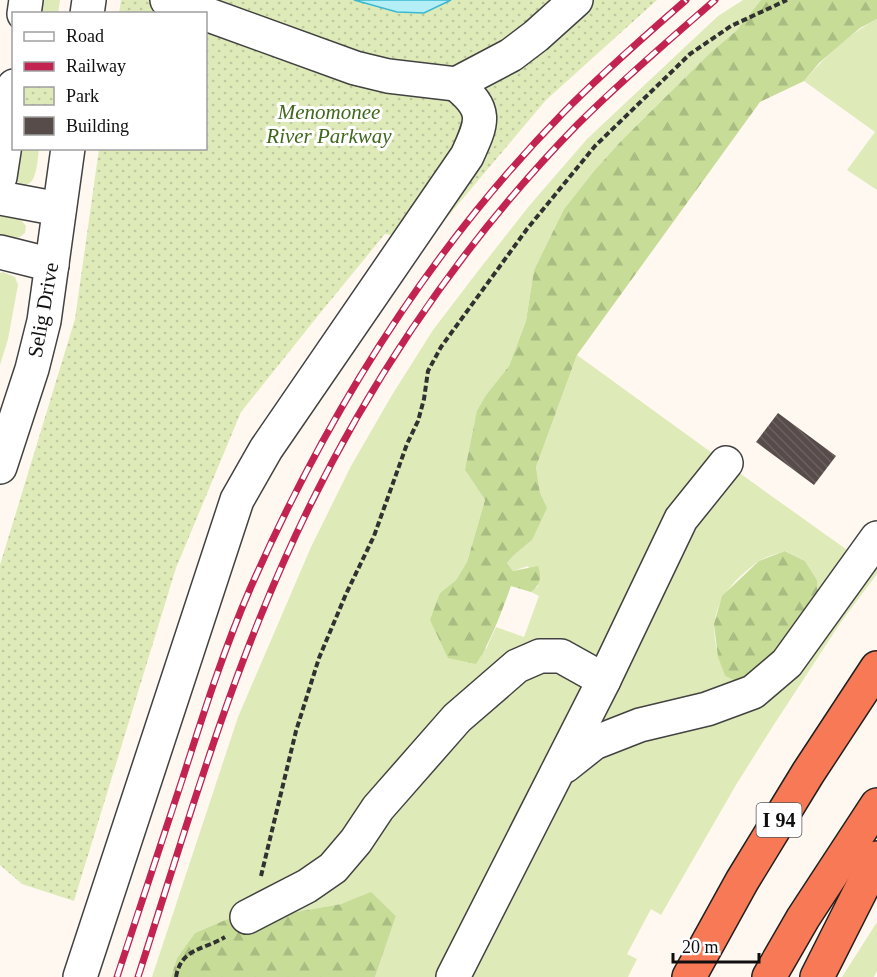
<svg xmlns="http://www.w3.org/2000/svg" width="877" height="977" viewBox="0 0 877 977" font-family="Georgia,serif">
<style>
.grass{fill:#deebb9;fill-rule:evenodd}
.forest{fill:url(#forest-firs)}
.park{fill:url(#park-dots)}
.water{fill:#b4eef7;stroke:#39b8d0;stroke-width:1.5}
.building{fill:url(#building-back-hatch)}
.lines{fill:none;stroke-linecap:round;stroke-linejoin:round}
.minor-casing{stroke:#424242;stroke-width:36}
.highway-casing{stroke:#202020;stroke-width:36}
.path{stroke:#313131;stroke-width:4;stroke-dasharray:6 3;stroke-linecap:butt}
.minor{stroke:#fff;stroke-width:33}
.highway{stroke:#f77956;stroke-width:33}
.rail-casing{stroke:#c22351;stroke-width:7}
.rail{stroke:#fff;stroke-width:4.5;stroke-dasharray:14;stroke-linecap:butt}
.labels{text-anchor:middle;stroke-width:6;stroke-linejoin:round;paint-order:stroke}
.shield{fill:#fff;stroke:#575757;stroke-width:1.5}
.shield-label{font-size:20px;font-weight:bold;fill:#0f0f0f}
.park-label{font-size:21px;font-style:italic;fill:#3f681d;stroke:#fff}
.street-label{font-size:21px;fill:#0f0f0f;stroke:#fff}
</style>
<defs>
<pattern id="forest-firs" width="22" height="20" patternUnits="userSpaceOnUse" patternTransform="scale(1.5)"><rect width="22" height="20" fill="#c6dc97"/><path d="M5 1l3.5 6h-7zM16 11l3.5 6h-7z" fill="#a9bc81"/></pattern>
<pattern id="park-dots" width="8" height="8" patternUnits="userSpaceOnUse" patternTransform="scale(1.5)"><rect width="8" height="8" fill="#deebb9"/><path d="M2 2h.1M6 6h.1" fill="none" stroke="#bdc89e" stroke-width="1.8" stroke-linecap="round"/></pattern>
<pattern id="building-back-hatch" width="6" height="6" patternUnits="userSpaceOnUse" patternTransform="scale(1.5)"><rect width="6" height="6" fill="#584c4b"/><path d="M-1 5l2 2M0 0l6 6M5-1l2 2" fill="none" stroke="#6b6161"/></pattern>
</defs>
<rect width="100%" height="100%" fill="#fff8f0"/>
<g class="grass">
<polygon points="38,0 60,0 58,13 36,14"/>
<polygon points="743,0 761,0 736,31 709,54 622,140 594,171 564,209 534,270 526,321 509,366 486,395 465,470 485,500 467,562 456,580 440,593 486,649 496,627 524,637 539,596 531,592 538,586 528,566 513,571 507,563 514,555 532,540 540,493 536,467 577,355 719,458 601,664 558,648 352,837 254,908 195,933 177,958 171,977 152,977 238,717 311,547 351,466 392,395 433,330 478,271 529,206 587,139 718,16"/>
<path d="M877 19V190L847 170 875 132 804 81C825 57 848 34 877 19Z"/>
<path d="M17 149H39C37 163 37 197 14 180Z"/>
<polygon points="0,213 20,219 26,226 25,233 17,239 0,235"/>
<polygon points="3,272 15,277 18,285 8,339 0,365 0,273"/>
<path d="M738 472 850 552 870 525 877 532 805 629 818 596 817 580 805 561 786 551C777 554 766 556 759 561 754 564 749 569 744 573 708 605 709 633 725 676L742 684 757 681 767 688 779 682 807 648 877 549V574L841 622 773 726 736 785 661 915 651 909 627 954 637 959 628 977H461L503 893 571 768 657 583 677 545 702 505 727 480Z"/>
<path d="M559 662C574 669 584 676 589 693L445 977H375L396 916 371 893 341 904 290 913 317 896 340 874 385 810 465 718 520 670 542 663ZM546 666 555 667 570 674 565 677 537 669Z"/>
<polygon points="877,922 877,971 874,977 842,977"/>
</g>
<g class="forest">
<path d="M761 0H877V19L860 28 841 44 819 63 804 81 760 102 577 355 536 467 540 493 547 508 532 540 514 555 507 563 513 571 538 566C542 578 540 585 531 592L511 586C501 613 492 639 476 664L448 658 430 620 440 593 456 580 467 562 485 500 465 470 477 411 486 395 509 366 526 321 534 270 564 209 594 171 622 140 709 54 736 31Z"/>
<polygon points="785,551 805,561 817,580 818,596 811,616 742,684 725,676 718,657 714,624 722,596 759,561"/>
<polygon points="371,892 396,916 375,977 171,977 177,958 195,933 237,915 290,913 341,904"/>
</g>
<polygon class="park" points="121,0 657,0 546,100 427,241 385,234 321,312 241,412 176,568 74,901 22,884 0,865 0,565 75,319 99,149 206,148 206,14 119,13"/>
<polygon class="water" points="354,0 451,0 424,13 397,12"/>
<polygon class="building" points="778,413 836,456 814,485 756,442"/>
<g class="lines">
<g class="minor-casing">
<g id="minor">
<polyline points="167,0 203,14"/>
<polyline points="24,14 26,0"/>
<polyline points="87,14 89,0"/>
<polyline points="206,14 355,68 388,76 456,84 511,55 536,36 576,0"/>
<polyline points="0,177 14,86"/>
<polyline points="0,198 59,209"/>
<polyline points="0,252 52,265"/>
<polyline points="0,467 32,369 44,321 68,148"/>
<polyline points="565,766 594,743 640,725 707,709 753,692 787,663 877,538"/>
<polyline points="247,917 307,886 333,868 356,841 378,808 457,718 517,666 540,656 561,656 604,680"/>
<path d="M80 977 237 500 266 449 467 156C483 121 488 110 456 84"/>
<polyline points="453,977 604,680 681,519 726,463"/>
</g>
</g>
<g class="highway-casing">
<g id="highway">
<polyline points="689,977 742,881 808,773 877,668"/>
<polyline points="769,977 803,918 877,805"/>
<polyline points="817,977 877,858"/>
</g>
</g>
<g class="path">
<polyline points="261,876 296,731 319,658 346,594 374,536 407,444 418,421 424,399 428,371 441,347 527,229 595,146 690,54 731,26 787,0"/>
<path d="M176 977C181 948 204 950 225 937"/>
</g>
<use href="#minor" class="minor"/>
<use href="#highway" class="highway"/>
<g class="rail-casing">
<g id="rail">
<path d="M117 977C139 909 162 842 184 774 204 712 224 649 250 589 327 414 429 250 563 113 602 73 644 37 686 0"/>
<path d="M138 977C183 838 224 695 284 561 355 401 455 250 577 125 621 81 668 41 715 0"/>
</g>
</g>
<use href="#rail" class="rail"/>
</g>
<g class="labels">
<rect class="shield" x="756.5" y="803" width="45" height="34" rx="4.5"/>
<g class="shield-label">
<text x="779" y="827">I 94</text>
</g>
<g class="park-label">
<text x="329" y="119">Menomonee<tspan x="329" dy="24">River Parkway</tspan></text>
</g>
<g class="street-label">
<text transform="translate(43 310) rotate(-80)" y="7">Selig Drive</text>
</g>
</g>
<rect x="12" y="12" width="195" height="138" fill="#ffffff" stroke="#9f9f9f" stroke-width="1.5"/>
<rect x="24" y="32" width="30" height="9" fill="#ffffff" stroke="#9f9f9f" stroke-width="1.5"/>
<text x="66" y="42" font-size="18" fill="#0f0f0f">Road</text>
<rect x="24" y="62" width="30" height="9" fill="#c22351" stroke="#9f9f9f" stroke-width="1.5"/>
<text x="66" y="72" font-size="18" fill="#0f0f0f">Railway</text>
<rect x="24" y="87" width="30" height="18" fill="url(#park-dots)" stroke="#9f9f9f" stroke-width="1.5"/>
<text x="66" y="102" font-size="18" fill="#0f0f0f">Park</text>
<rect x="24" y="117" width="30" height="18" fill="#584c4b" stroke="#9f9f9f" stroke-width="1.5"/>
<text x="66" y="132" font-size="18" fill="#0f0f0f">Building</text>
<path d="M673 953v9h86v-9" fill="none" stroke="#0f0f0f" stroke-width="3"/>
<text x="682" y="953" font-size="18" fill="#0f0f0f" stroke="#ffffff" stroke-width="4.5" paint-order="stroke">20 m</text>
</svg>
